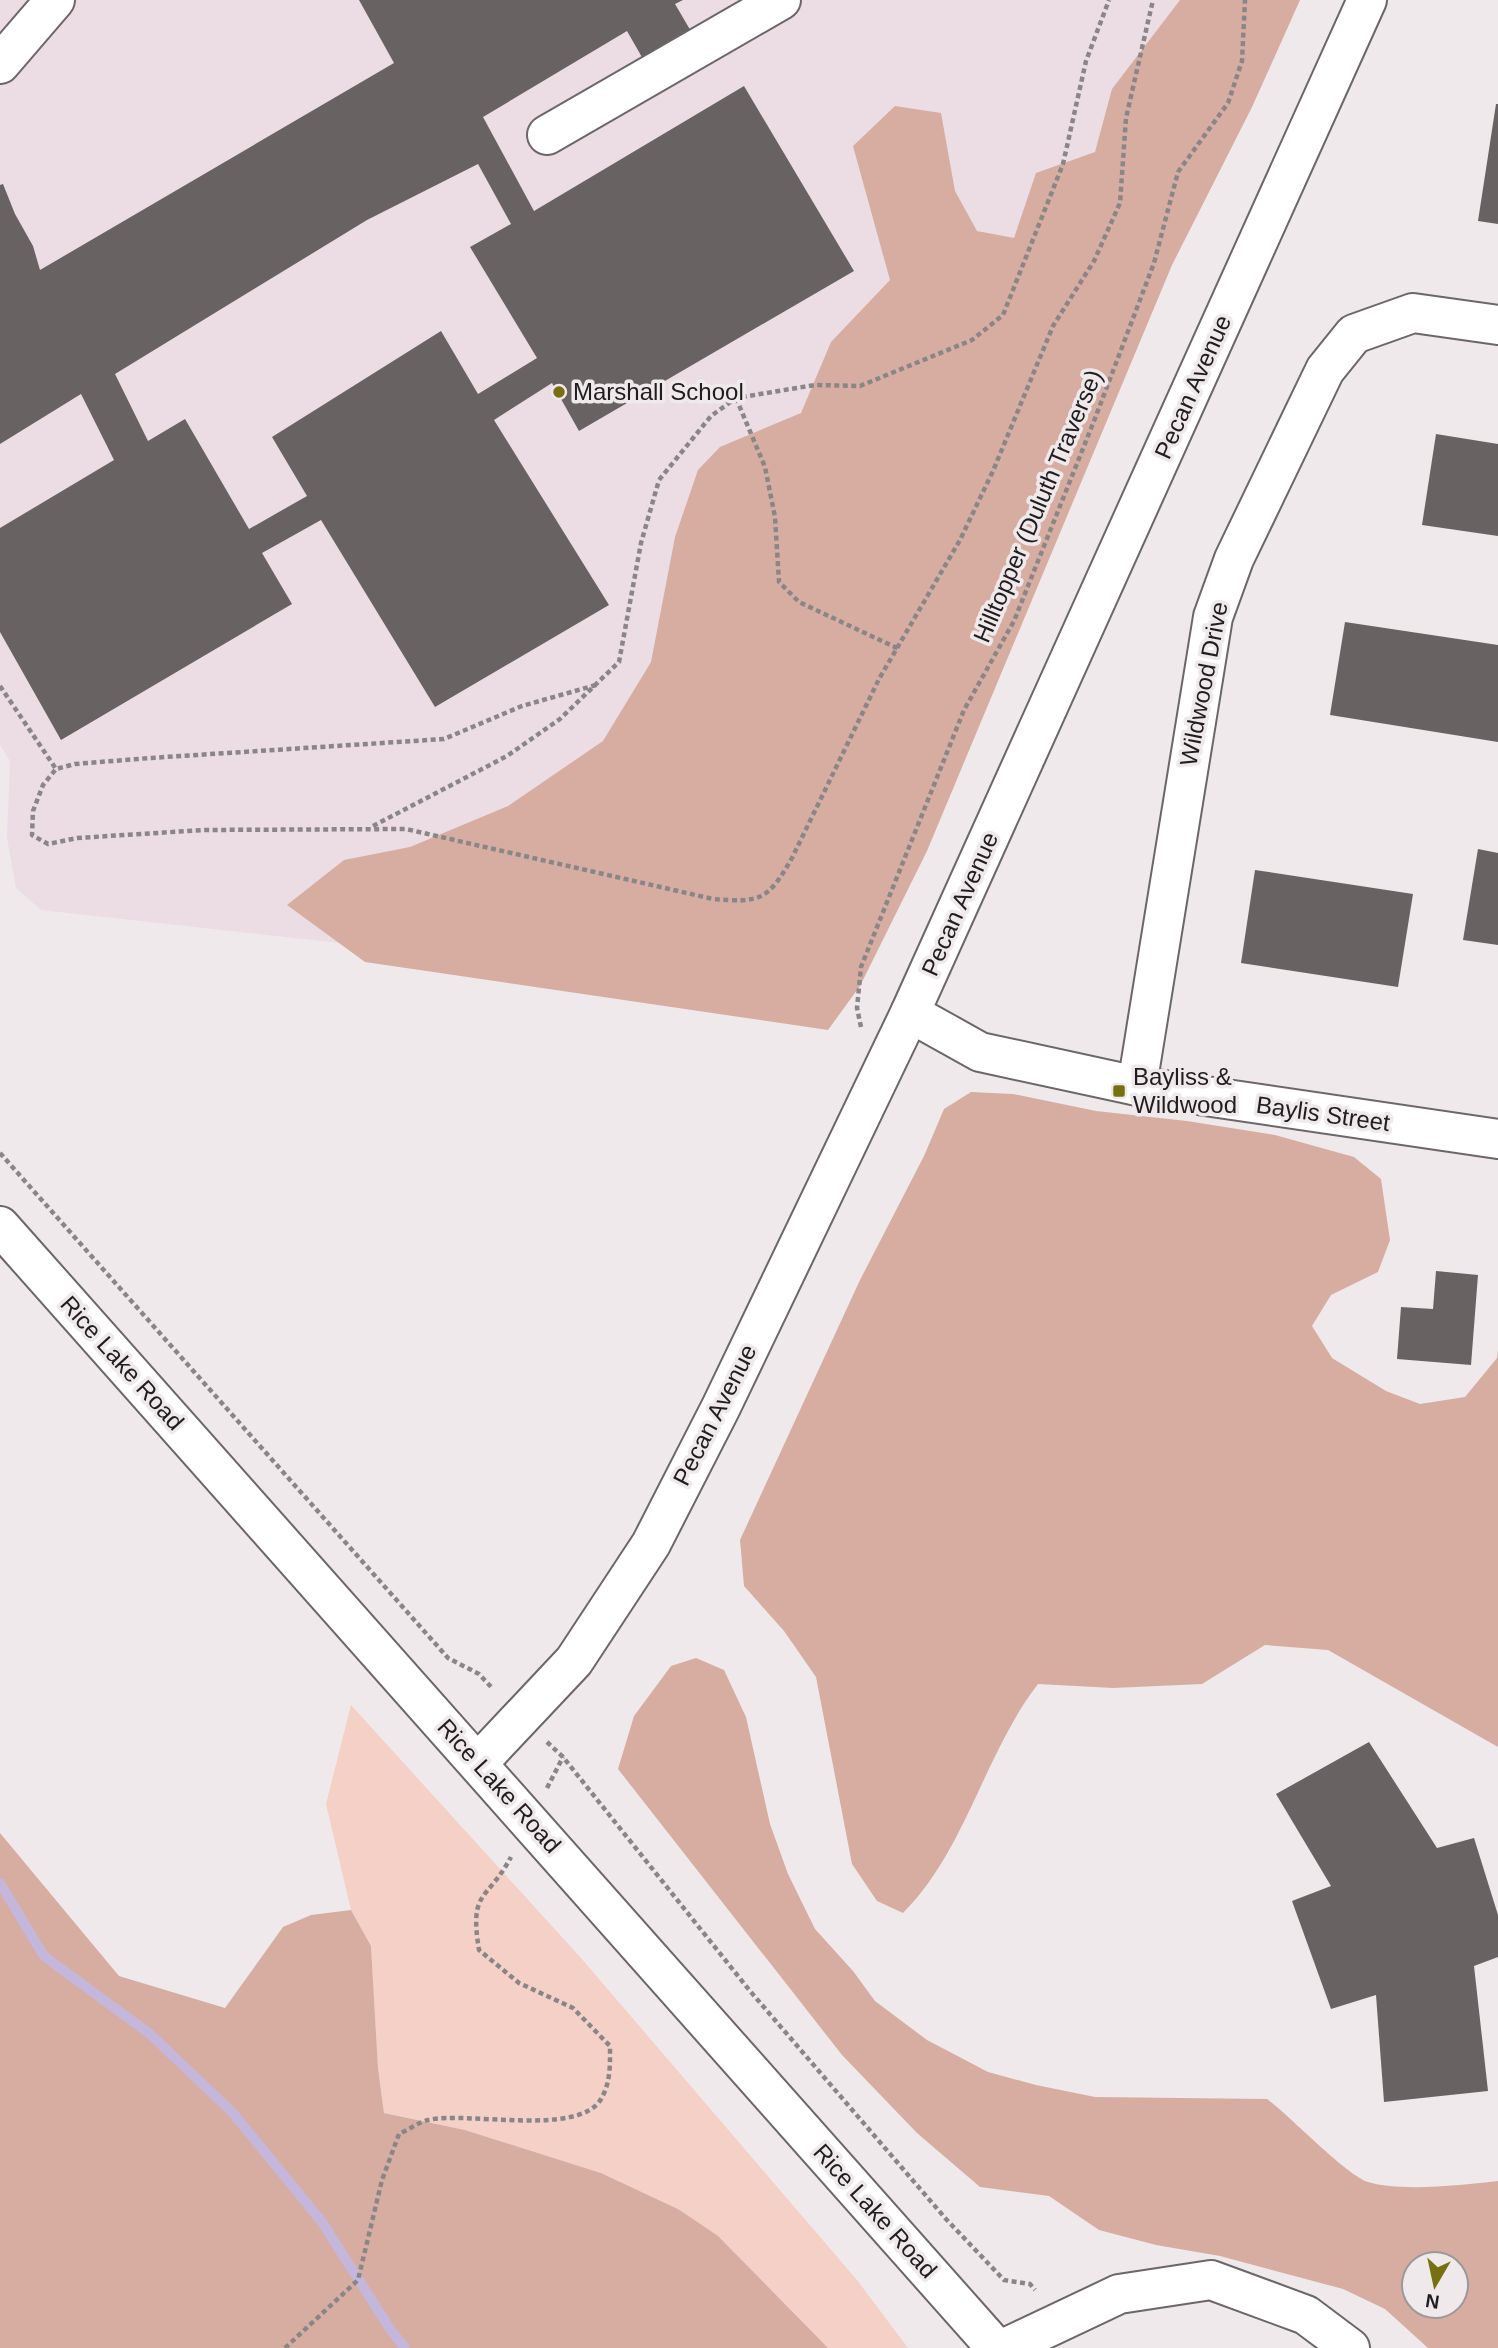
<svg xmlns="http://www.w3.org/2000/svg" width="1498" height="2348" viewBox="0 0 1498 2348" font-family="Arial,sans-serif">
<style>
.built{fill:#ebdde3}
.green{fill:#f5d0c7}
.forest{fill:#d7ada2;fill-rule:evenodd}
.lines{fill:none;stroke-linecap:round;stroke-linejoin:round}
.stream{stroke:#c4b7db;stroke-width:10}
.building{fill:#686263;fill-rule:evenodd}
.minor-casing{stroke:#6c6669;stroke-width:42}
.major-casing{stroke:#6c6669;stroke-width:42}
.path{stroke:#8a8687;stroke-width:4.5;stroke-dasharray:5 3.5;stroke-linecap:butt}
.minor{stroke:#fff;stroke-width:38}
.major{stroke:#fff;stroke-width:38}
.poi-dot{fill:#777011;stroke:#efe9eb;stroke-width:2.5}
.labels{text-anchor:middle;stroke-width:7;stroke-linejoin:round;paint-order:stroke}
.street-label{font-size:24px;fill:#1f1d1d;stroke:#efe9eb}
.poi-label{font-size:24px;fill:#1f1d1d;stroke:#efe9eb;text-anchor:start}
</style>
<rect width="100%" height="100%" fill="#efe9eb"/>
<polygon class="built" points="0,0 1300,0 1252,107 1172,265 1066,518 540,965 41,910 16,888 7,838 10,761 0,745"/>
<polygon class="green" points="351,1705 581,1958 857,2280 908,2348 828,2348 678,2209 601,2173 465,2130 384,2113 378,2068 371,1946 351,1910 326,1804"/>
<g class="forest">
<polygon points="1180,0 1300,0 1252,107 1172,265 927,851 860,986 828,1030 365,962 287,905 344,860 410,847 508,806 603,741 651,662 675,537 698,470 720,447 801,413 831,342 890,280 853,146 895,106 941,113 955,191 977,231 1014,238 1036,173 1095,152 1112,89"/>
<path d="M971 1092 1013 1094 1096 1111 1187 1121 1275 1135 1354 1157 1381 1179 1390 1240 1378 1272 1331 1295 1312 1326 1332 1358 1386 1391 1420 1404 1465 1397 1497 1358 1498 1349V1747L1328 1650 1265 1645 1202 1684 1113 1688 1038 1684C984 1754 966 1850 903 1913L877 1901 852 1864 816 1677 784 1631 744 1586 740 1540 860 1280 924 1156 944 1109Z"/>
<path d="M696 1658 724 1670 746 1717 770 1824 788 1874 815 1929 853 1971 875 2001 927 2040 988 2072 1036 2085 1095 2097 1267 2099C1290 2116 1346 2175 1368 2182 1401 2192 1463 2185 1498 2181V2348H1428L1385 2309 1343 2289 1220 2256 1156 2245 1099 2230 1049 2196 980 2187 917 2133 842 2055 618 1769 634 1716 671 1666ZM1414 2264H1456V2306H1414Z"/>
<polygon points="0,1833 119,1976 225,2008 283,1927 311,1915 351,1910 371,1946 378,2068 384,2113 465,2130 601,2173 678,2209 718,2236 828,2348 0,2348"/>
</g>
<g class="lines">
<polyline class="stream" points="0,1883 44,1956 150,2034 232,2112 322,2222 390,2329 405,2348"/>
</g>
<g class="building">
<path d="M359 0H683L675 4 692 33 643 59 627 31 483 117 534 211 744 86 854 271 579 431 552 383 494 420 609 605 435 707 321 520 262 553 292 604 61 740 0 632V528L114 460 81 394 0 444V185L3 184 15 214 33 246 40 270 394 63ZM478 164 511 224 470 247 537 358 478 394 441 331 272 437 307 496 249 529 185 419 148 441 115 374 367 220Z"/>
<polygon points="1496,104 1498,104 1498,224 1478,221"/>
<polygon points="1436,434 1498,444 1498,536 1422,525"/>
<polygon points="1345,622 1498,645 1498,742 1330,715"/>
<polygon points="1478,849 1498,853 1498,945 1463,940"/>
<polygon points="1255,870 1413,894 1398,987 1241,963"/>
<polygon points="1436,1271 1478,1275 1471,1365 1397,1359 1401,1307 1433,1309"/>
<polygon points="1369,1742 1437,1848 1474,1838 1498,1915 1498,1957 1474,1966 1488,2091 1384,2102 1376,1995 1331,2009 1292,1901 1331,1886 1276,1794"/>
</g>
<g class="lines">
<g class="minor-casing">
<g id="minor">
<polyline points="0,64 55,0"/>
<polyline points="547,135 781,0"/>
<polyline points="910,1013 980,1052 1137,1086 1498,1139"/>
<polyline points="1137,1086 1213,617 1234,559 1325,370 1354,334 1413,313 1498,325"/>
<polyline points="478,1763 574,1661 651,1544 721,1407 910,1013 1367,0"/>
<polyline points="1005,2348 1119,2294 1211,2280 1306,2315 1350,2348"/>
</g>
</g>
<g class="major-casing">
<polyline id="major" points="0,1226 996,2348"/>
</g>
<g class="path">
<polyline points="736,398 765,467 775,517 779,582 799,602 899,649"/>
<path d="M596 685 522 706 444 739 150 758 75 764 56 769 43 785 33 811 32 835 48 844 77 838 204 830 406 829 713 899C761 903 768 900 792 858L879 679 960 540 993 471 1053 326 1094 261 1120 203 1126 118 1153 0"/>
<polyline points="0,686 56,769"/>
<polyline points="373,826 507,756 560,719 619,662 641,543 659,480 711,416 736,398 815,385 860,386 972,340 1003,315 1063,164 1086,61 1109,0"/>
<polyline points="861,1027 857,1008 861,967 964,710 1014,621 1094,421 1154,263 1178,172 1228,103 1242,61 1245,0"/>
<polyline points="0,1153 448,1658 479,1674 493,1689"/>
<polyline points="547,1742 563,1757 750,1991 946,2219 1004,2280 1030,2284 1035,2290"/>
<polyline points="547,1788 563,1757"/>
<path d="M285 2348 358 2280 382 2180 399 2134C408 2130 419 2122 428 2120 468 2111 579 2137 601 2099 611 2082 610 2064 610 2046L573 2008 519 1983 479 1950C469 1889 487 1902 511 1857"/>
</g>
<use href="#minor" class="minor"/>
<use href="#major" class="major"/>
</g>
<g class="poi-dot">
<circle cx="559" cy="392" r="7"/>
<rect x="1112" y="1084" width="14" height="14" rx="3.5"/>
</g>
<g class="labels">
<g class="street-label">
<text transform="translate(1193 387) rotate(-66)" y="8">Pecan Avenue</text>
<text transform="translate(1038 506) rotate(-67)" y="8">Hilltopper (Duluth Traverse)</text>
<text transform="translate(1204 684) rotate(-79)" y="8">Wildwood Drive</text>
<text transform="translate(960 904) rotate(-66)" y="8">Pecan Avenue</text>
<text transform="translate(1323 1114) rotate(8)" y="8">Baylis Street</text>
<text transform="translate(122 1363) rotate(48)" y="8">Rice Lake Road</text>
<text transform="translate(715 1415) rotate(-63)" y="8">Pecan Avenue</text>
<text transform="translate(499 1786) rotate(48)" y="8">Rice Lake Road</text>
<text transform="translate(875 2211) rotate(48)" y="8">Rice Lake Road</text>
</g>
<g class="poi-label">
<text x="573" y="400">Marshall School</text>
<text x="1133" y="1085">Bayliss &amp;<tspan x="1133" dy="28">Wildwood</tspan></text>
</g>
</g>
<g transform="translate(1435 2285) rotate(189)"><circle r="33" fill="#efe9eb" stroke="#9c9799" stroke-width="2"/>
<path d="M0-5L12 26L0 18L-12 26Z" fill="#777011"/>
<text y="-10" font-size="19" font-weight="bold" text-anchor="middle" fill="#1f1d1d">N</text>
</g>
</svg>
